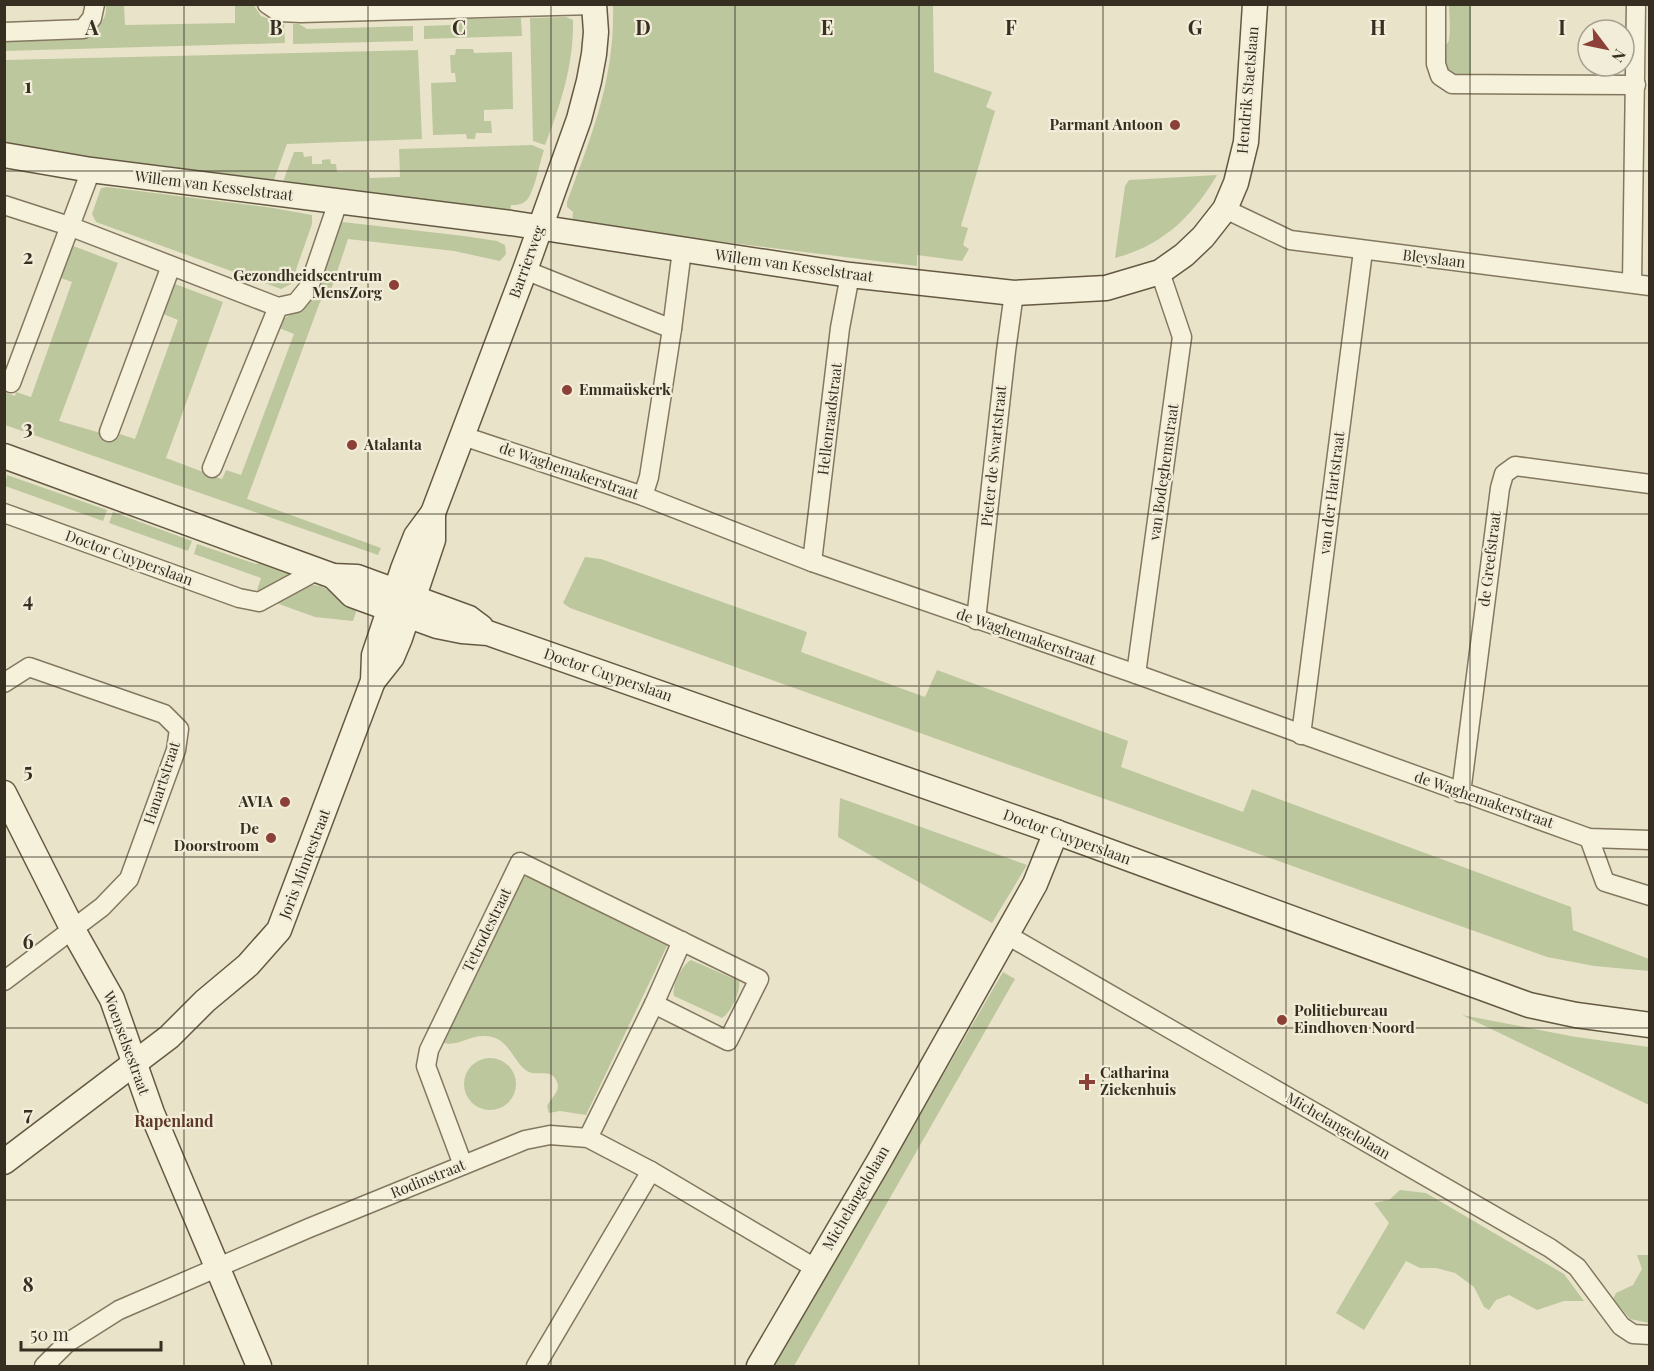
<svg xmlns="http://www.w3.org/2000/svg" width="1654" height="1371" viewBox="0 0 1654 1371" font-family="'Playfair Display',serif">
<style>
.green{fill:#bdc79e}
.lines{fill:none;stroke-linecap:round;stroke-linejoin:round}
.street-casing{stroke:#847760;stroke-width:21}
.secondary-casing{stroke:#665943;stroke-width:27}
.street{stroke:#f5f1db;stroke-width:18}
.secondary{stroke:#f5f1db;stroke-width:24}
.grid{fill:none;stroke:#362e21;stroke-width:1.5;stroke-opacity:0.55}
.poi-dot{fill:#8c4037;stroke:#f2edd8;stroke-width:2}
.labels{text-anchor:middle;stroke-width:4.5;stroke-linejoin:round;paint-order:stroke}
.street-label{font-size:15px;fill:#362e21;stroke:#f2edd8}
.poi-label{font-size:15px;font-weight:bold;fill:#362e21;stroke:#f2edd8;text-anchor:end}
.neighbourhood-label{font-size:16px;font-weight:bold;fill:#5e3826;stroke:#f2edd8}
.grid-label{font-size:20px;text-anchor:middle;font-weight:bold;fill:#362e21;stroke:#f2edd8;stroke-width:4.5;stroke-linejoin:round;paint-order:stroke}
</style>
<rect width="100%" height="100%" fill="#e9e4c9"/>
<g class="green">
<path d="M253 4 261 16 284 24 285 43 5 51 4 41C21 40 84 35 94 28 103 23 107 15 106 5H124L125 25 235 23V5Z"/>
<path d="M613 5H933L934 72 992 92 986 107 995 111 961 226 968 228 963 245 969 249 962 261 917 255V266L572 223 573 212 567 207V202C592 134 615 79 613 5Z"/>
<path d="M1449 5H1471V78C1453 78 1439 68 1444 48 1445 44 1448 44 1449 40 1451 29 1449 15 1449 5Z"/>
<path d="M566 17 573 20V25C573 67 560 106 545 145L533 141 530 18Z"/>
<polygon points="521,18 522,36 424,39 424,26 450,25 459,19"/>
<polygon points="293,24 299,24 307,29 413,26 413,41 293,44"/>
<polygon points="456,49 473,49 474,53 512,52 513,109 484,110 484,121 491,121 492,133 476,133 475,139 467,139 466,134 433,135 431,83 456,82 455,73 451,73 450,55 455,55"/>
<polygon points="418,50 422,139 287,144 272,185 5,146 4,60"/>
<path d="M532 145 544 150C540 161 534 194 526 201 521 205 517 205 511 205L510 214 281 187 294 152H303L304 157 312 156V164H322V160L330 159 331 164H336L337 172H369L370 178 400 177 399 149Z"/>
<path d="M1217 175C1193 216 1162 246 1115 258L1125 186 1129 180Z"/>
<polygon points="107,187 273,208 312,215 312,224 291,284 281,289 96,222 92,214 101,188"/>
<polygon points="334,221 464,236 497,241 505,245 506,254 500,261 454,251 348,239 330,293 320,302 247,499 381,548 378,555 5,425 4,392 15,396 16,392 31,397 72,282 58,277 68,244 118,263 59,421 118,438 120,434 135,439 178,320 163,314 175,284 223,302 166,458 222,479 226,470 241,475 294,334 279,328 281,320 299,310"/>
<polygon points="7,475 107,510 103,521 5,486"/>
<polygon points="113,512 192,541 188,551 109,523"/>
<polygon points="197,544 256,564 268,560 298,573 262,593 257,590 261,578 194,554"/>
<polygon points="585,557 601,559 807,632 801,652 925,697 937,670 1128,741 1121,767 1243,812 1252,789 1571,907 1573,930 1649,959 1649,971 1594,966 1547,957 570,608 563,603"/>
<polygon points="308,584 320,586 359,603 353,621 315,617 276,603 275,601"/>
<polygon points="840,798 1027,865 992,923 838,837"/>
<path d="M522 874 667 946 586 1115 560 1111 549 1113 547 1106C551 1098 561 1091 557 1082 552 1068 539 1076 529 1072 513 1065 511 1036 484 1036 466 1036 459 1048 439 1042Z"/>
<path d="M691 960 739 981C741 992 731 1012 722 1018L674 996C671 986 682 965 691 960Z"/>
<polygon points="1003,972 1015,979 794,1366 774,1366"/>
<polygon points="1462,1015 1576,1037 1649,1047 1649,1105"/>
<circle cx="490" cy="1084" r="26"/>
<polygon points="1400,1190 1426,1193 1564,1274 1584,1301 1564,1301 1537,1310 1509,1295 1496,1300 1489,1310 1484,1307 1474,1287 1455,1273 1436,1268 1420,1268 1406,1261 1364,1330 1336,1313 1389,1223 1374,1203 1389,1200"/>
<polygon points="1637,1255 1649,1255 1649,1323 1630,1319 1613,1299 1616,1293 1633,1285 1642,1269"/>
</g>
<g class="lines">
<g class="street-casing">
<g id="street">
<polyline points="267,4 279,12 301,13 594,5"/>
<polyline points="1436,4 1436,64 1440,76 1452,84 1636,85"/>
<polyline points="4,32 83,29 92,18 95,4"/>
<polyline points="4,205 69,226 278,307 296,303 309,287 338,202"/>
<polyline points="1225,209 1290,240 1650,286"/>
<polyline points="525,270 672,329"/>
<polyline points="1632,283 1636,4"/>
<polyline points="11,383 91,170"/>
<polyline points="109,432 171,266"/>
<polyline points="463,436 643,496 812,562 1136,674 1589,838 1650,840"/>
<polyline points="212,468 278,307"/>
<polyline points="643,496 649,477 672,329 682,250"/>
<polyline points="4,513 239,598 259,602 318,570"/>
<polyline points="812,562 840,328 850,275"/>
<polyline points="976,620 1006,351 1014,293"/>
<polyline points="1136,674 1182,337 1160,272"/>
<polyline points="4,683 29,667 164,714 179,729 176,750 129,879 102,907 4,981"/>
<polyline points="1301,735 1363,251"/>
<polyline points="1461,793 1500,488 1504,474 1515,466 1650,484"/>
<polyline points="1589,838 1605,882 1650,896"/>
<polyline points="1007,935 1550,1248 1577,1267 1621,1326 1633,1334 1650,1335"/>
<polyline points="588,1138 654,1004 682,941"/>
<polyline points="463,1165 426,1066 429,1050 520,862 759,979 728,1041 654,1004"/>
<polyline points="44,1366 67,1343 119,1310 309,1228 525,1140 550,1135 588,1138 651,1171 815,1268"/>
<polyline points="536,1366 651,1171"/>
</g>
</g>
<g class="secondary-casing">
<g id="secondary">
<polyline points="4,155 91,170 511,223 850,275 1014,293 1106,288 1160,272 1184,255 1203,237 1225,209 1236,183 1246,142 1255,4"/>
<polyline points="4,456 333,576 357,577 469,618 481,627"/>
<polyline points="333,576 352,595 437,626 462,631 488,633 1056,832 1529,1005 1576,1015 1650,1025"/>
<polyline points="373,681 392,657 400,638 433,540 433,513"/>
<polyline points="4,793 73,930 112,999 152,1113 259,1366"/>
<polyline points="4,1162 169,1037 205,1001 248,965 279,930 373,681 374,655 403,569 416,536 433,513 525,270 579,119 589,81 594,54 596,32 594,4"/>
<polyline points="759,1366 879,1161 1035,884 1056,832"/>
</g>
</g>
<use href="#street" class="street"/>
<use href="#secondary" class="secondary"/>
</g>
<path class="grid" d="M184 4V1366M368 4V1366M551 4V1366M735 4V1366M919 4V1366M1103 4V1366M1286 4V1366M1470 4V1366M4 171H1650M4 343H1650M4 514H1650M4 686H1650M4 857H1650M4 1028H1650M4 1200H1650"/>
<g class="poi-dot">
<circle cx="1175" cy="125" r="6"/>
<circle cx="394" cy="285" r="6"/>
<circle cx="567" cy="390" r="6"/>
<circle cx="352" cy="445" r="6"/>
<circle cx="285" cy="802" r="6"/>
<circle cx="271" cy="838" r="6"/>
<circle cx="1282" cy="1020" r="6"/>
<path d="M1084 1073h6v6h6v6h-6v6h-6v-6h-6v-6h6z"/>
</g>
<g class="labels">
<g class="street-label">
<text transform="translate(1248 90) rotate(-85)" y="5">Hendrik Staetslaan</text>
<text transform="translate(214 186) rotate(7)" y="5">Willem van Kesselstraat</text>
<text transform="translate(1434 259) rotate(7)" y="5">Bleyslaan</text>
<text transform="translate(527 262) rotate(-70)" y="5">Barrierweg</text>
<text transform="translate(794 266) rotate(8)" y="5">Willem van Kesselstraat</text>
<text transform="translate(830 419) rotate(-83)" y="5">Hellenraadstraat</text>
<text transform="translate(994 456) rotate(-84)" y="5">Pieter de Swartstraat</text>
<text transform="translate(569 471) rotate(19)" y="5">de Waghemakerstraat</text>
<text transform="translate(1164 472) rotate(-82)" y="5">van Bodeghemstraat</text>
<text transform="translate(1332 493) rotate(-83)" y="5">van der Hartstraat</text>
<text transform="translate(129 558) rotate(20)" y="5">Doctor Cuyperslaan</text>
<text transform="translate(1490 559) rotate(-83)" y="5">de Greefstraat</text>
<text transform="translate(1026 637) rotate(19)" y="5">de Waghemakerstraat</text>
<text transform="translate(608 675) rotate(19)" y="5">Doctor Cuyperslaan</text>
<text transform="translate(162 783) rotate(-72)" y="5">Hanartstraat</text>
<text transform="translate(1484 800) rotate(19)" y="5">de Waghemakerstraat</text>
<text transform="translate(1067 837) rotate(20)" y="5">Doctor Cuyperslaan</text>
<text transform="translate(305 864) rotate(-69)" y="5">Joris Minnestraat</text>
<text transform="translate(487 930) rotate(-64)" y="5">Tetrodestraat</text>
<text transform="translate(126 1043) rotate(70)" y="5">Woenselsestraat</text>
<text transform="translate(1338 1126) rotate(30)" y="5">Michelangelolaan</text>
<text transform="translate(428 1179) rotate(-22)" y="5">Rodinstraat</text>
<text transform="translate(856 1198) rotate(-60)" y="5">Michelangelolaan</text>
</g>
<g class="poi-label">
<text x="1163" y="130">Parmant Antoon</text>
<text x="382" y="281">Gezondheidscentrum<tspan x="382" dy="17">MensZorg</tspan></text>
<text x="579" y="395" text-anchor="start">Emmaüskerk</text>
<text x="364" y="450" text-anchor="start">Atalanta</text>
<text x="273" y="807">AVIA</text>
<text x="259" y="834">De<tspan x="259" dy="17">Doorstroom</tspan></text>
<text x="1294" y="1016" text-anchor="start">Politiebureau<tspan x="1294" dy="17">Eindhoven Noord</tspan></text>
<text x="1100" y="1078" text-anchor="start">Catharina<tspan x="1100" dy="17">Ziekenhuis</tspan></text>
</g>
<g class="neighbourhood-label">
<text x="174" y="1127">Rapenland</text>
</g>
</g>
<g class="grid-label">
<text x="92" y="35">A</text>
<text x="276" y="35">B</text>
<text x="459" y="35">C</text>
<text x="643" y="35">D</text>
<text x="827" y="35">E</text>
<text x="1011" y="35">F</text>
<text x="1195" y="35">G</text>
<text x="1378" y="35">H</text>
<text x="1562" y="35">I</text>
<text x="28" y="93">1</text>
<text x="28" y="264">2</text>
<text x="28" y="435">3</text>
<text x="28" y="607">4</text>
<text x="28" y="778">5</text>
<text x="28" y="949">6</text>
<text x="28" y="1121">7</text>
<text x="28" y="1292">8</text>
</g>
<rect width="1654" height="1371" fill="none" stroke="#362e21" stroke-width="12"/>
<g transform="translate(1606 48) rotate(122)"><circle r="28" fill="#f2edd8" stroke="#a7a18f" stroke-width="1.5"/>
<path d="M0-4.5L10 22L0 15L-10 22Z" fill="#8c4037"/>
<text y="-9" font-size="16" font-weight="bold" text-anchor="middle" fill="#362e21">N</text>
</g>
<path d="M21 1341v9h140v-9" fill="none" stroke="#362e21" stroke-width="3"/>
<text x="30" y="1341" font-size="18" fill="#362e21" stroke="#f2edd8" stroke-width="4.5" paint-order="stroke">50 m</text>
</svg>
